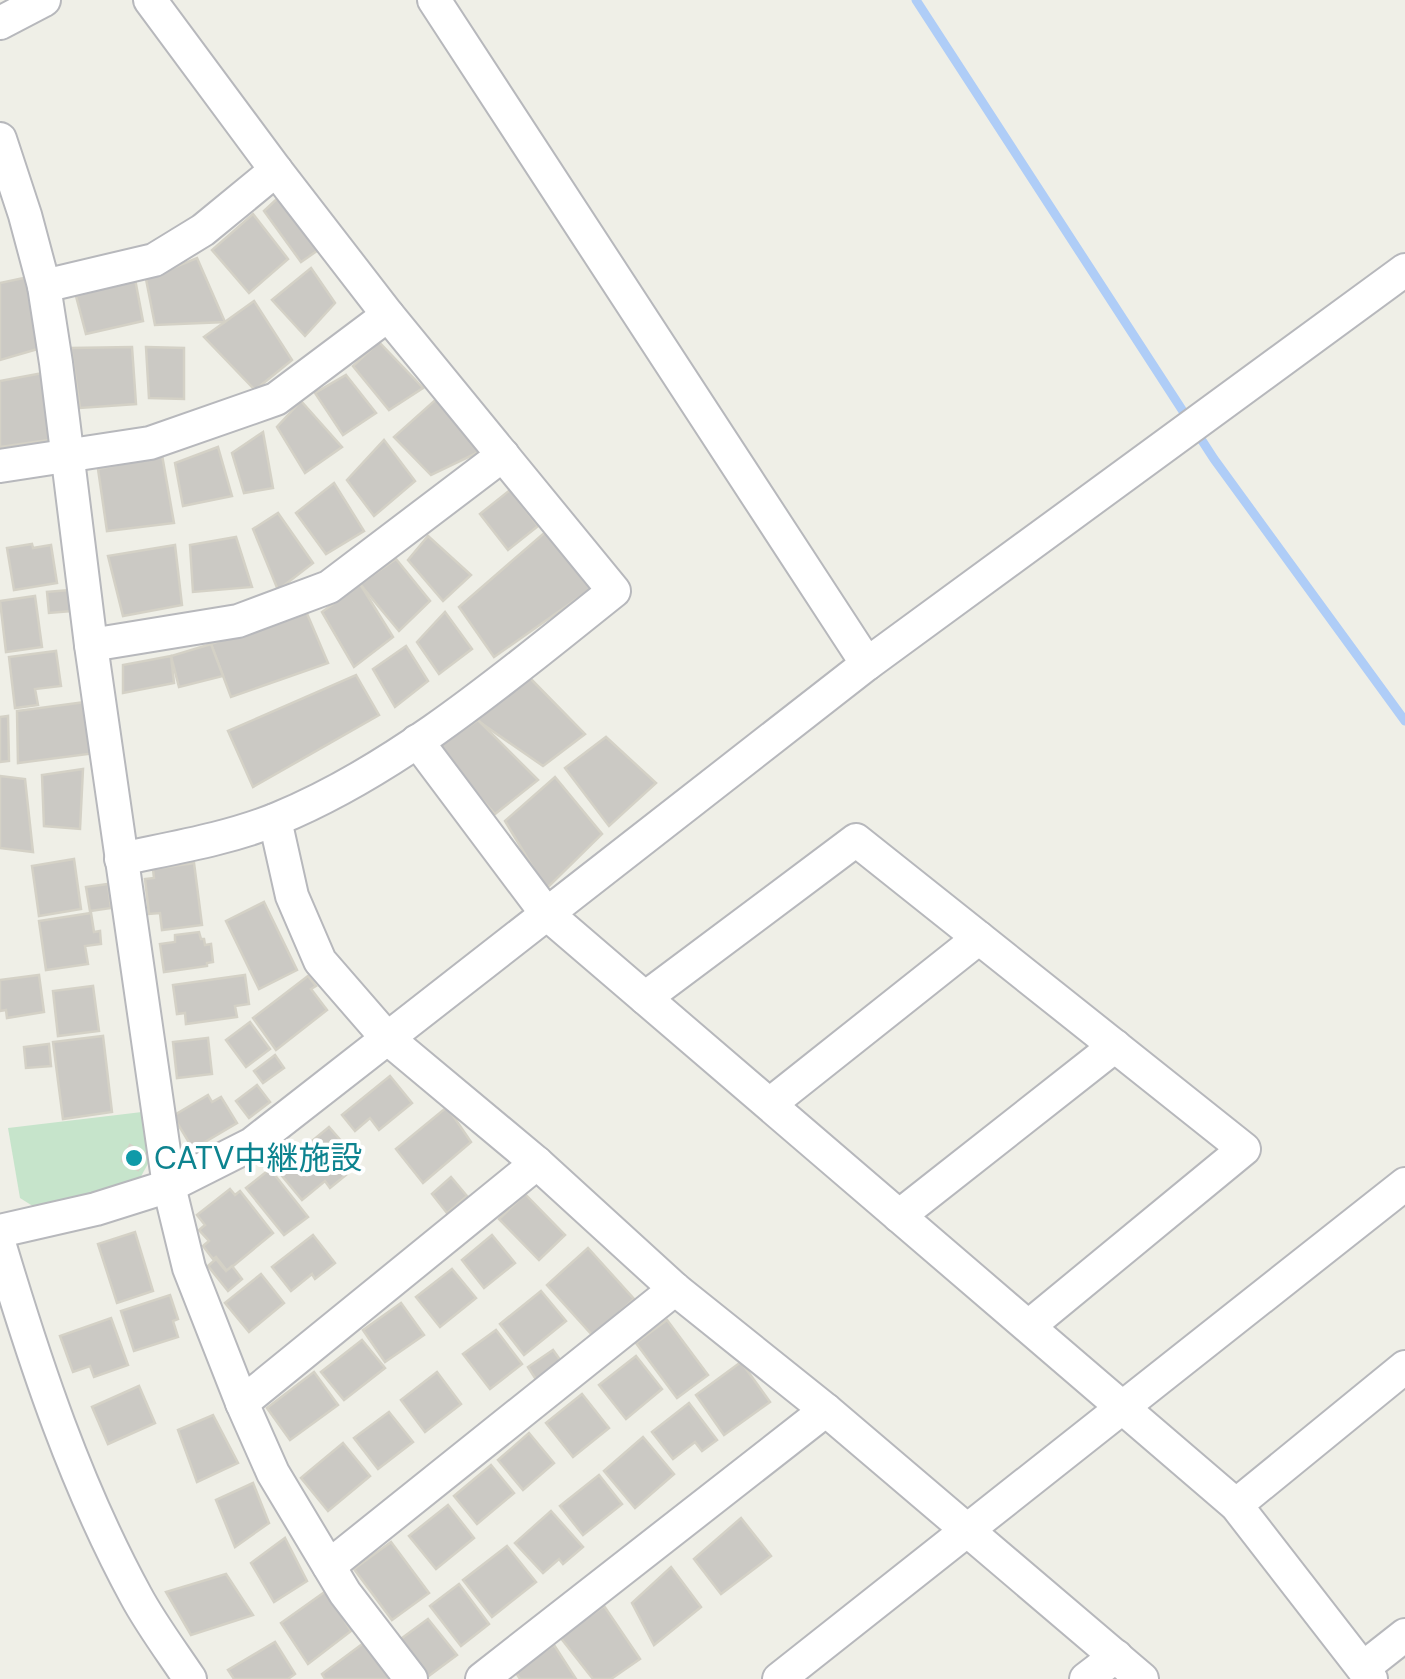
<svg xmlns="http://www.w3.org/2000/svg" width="1405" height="1679" viewBox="0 0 1405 1679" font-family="'DM Sans','Noto Sans JP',sans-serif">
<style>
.green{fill:#c6e4cb}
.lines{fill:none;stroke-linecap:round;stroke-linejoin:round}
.stream{stroke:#afcdf7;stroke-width:9}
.building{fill:#cbc9c4;stroke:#d4d1c6;stroke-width:2.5}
.minor-casing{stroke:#b7b8bc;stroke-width:36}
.minor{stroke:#fff;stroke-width:32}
.culture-dot{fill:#0f9aa8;stroke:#fff;stroke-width:4}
.labels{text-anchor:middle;stroke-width:8;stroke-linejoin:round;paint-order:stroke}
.culture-label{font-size:32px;fill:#0d838f;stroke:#fff;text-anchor:start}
</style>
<rect width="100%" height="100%" fill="#efefe7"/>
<polygon class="green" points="142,1112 150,1160 139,1180 39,1210 20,1198 8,1128"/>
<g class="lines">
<polyline class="stream" points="916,0 1214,459 1405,721"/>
</g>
<g class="building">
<polygon points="280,196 324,246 301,262 264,211"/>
<polygon points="253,214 288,259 249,293 212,250"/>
<polygon points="197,258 225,322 155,325 146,279"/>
<polygon points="311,268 335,303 305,336 272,300"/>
<polygon points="33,276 41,348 0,360 0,283"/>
<polygon points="135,279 143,321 86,334 76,296"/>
<polygon points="254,301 292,360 255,390 204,337"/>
<polygon points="379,342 423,388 389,410 353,366"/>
<polygon points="132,347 136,404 80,408 71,348"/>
<polygon points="146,347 184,348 184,399 149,398"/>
<polygon points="48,372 49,440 0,447 0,381"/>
<polygon points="346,375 376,413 343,435 315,393"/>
<polygon points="442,394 483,450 431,475 394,437"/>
<polygon points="301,401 342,447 305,473 277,427"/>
<polygon points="263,432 273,488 244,493 232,453"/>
<polygon points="384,440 415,481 374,516 347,480"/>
<polygon points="218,447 232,496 183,506 175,463"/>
<polygon points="162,455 174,523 107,531 98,469"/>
<polygon points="334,483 364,531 326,554 296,513"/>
<polygon points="510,490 538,526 508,550 480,514"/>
<polygon points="278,513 313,563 278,590 253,529"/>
<polygon points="550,528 595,586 494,657 459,607"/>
<polygon points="428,536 471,575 443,601 408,560"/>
<polygon points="236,537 252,587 193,592 190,545"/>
<polygon points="32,544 33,548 51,545 57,583 14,590 7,548"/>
<polygon points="175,545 182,605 123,616 108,556"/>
<polygon points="396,559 430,601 399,631 360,584"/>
<polygon points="360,584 393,637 354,667 322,612"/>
<polygon points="69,590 71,611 49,613 47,592"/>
<polygon points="35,596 42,647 6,652 0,601"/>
<polygon points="305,609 328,663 231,697 211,644"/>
<polygon points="445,612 472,649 439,674 417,642"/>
<polygon points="211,644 223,676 179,687 171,656"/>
<polygon points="406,646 428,681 395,707 373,669"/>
<polygon points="56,651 61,686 35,689 38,705 15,708 9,657"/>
<polygon points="171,656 174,683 123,693 123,665"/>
<polygon points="526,674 585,734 543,766 468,714"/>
<polygon points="356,675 379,715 253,787 228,731"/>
<polygon points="93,701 96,753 18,763 17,711"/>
<polygon points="8,716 9,761 0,762 0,717"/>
<polygon points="478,720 538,780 495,814 436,748"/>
<polygon points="606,737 656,783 609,826 565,768"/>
<polygon points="83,769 80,829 44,826 42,775"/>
<polygon points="0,776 25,779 33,852 0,848"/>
<polygon points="555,777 602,834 546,889 505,821"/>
<polygon points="74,859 81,909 39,916 32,866"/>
<polygon points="194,863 202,925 162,930 160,913 149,914 145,879 154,878 153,869"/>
<polygon points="108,884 111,908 90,911 86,887"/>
<polygon points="264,902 297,970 259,989 226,921"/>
<polygon points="91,913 94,932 100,931 101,944 85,946 88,964 46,970 39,921"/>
<polygon points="199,932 201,939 204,939 205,945 211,944 213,962 207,963 207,966 164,972 160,944 175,942 175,935"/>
<polygon points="39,975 44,1012 7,1018 6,1010 0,1011 0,980"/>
<polygon points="245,975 249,1004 235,1006 237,1017 186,1024 185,1013 177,1014 173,985"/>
<polygon points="308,976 316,986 311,989 327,1010 276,1050 253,1018"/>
<polygon points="93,986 99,1031 58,1036 53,991"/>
<polygon points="250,1022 270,1049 246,1067 226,1040"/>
<polygon points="103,1036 112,1112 63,1119 53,1042"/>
<polygon points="208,1038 212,1074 177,1078 173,1042"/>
<polygon points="49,1044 51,1066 26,1068 24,1047"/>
<polygon points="275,1055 284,1068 263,1083 254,1071"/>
<polygon points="390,1076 412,1103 379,1130 370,1118 355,1131 342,1115"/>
<polygon points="257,1085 270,1102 249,1118 236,1101"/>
<polygon points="208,1095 212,1102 221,1097 237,1123 193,1149 173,1116"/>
<polygon points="447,1107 471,1142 423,1183 396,1149"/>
<polygon points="329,1127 356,1158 342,1171 346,1175 330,1188 325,1181 302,1200 277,1170"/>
<polygon points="130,1145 147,1155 138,1170 122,1161"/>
<polygon points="270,1169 308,1217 284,1235 246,1188"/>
<polygon points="451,1177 467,1196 447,1213 432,1194"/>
<polygon points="230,1189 235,1195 240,1191 273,1233 227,1271 216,1257 213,1259 203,1246 209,1241 199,1230 205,1225 197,1215"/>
<polygon points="525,1194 565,1235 539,1260 499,1219"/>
<polygon points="135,1232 153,1291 117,1303 98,1244"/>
<polygon points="313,1235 335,1263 315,1279 312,1274 291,1291 272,1267"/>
<polygon points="492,1235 515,1263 484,1288 462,1260"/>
<polygon points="588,1248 634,1299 593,1336 547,1285"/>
<polygon points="216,1259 226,1271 232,1266 242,1279 228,1291 208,1266"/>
<polygon points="452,1269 476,1298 440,1327 416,1297"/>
<polygon points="261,1274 284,1303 249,1332 225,1303"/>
<polygon points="541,1291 566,1321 524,1355 500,1324"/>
<polygon points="170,1295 178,1319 173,1321 178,1337 134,1351 121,1311"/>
<polygon points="401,1303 424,1335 385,1362 363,1330"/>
<polygon points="111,1318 128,1365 94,1377 90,1366 73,1372 60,1336"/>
<polygon points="667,1320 708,1375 677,1398 636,1343"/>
<polygon points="496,1330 522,1364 490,1389 463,1354"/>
<polygon points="362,1340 385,1368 344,1400 321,1372"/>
<polygon points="553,1350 563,1364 537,1381 528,1367"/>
<polygon points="636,1356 662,1389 626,1419 599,1385"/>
<polygon points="741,1362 770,1402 724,1435 696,1395"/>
<polygon points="314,1372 338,1405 290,1440 267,1408"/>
<polygon points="437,1372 461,1404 425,1432 401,1400"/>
<polygon points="139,1386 155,1423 108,1444 92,1407"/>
<polygon points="582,1394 609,1428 573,1457 546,1423"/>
<polygon points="689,1403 717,1440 702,1451 695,1442 673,1459 652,1432"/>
<polygon points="389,1412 413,1442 378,1469 354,1438"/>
<polygon points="213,1415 238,1463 197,1482 178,1430"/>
<polygon points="529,1433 554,1463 523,1490 498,1460"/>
<polygon points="643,1437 674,1474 635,1508 604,1471"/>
<polygon points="343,1443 370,1476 328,1511 301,1478"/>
<polygon points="491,1465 514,1493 477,1524 454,1496"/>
<polygon points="599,1475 622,1504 583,1535 560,1506"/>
<polygon points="253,1483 269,1523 235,1547 216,1500"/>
<polygon points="448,1505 474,1538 436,1569 409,1536"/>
<polygon points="551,1511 583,1547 563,1564 559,1559 543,1573 515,1543"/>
<polygon points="741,1518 771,1556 721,1594 694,1559"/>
<polygon points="285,1538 307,1581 274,1602 251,1563"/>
<polygon points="391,1542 429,1593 392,1620 354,1569"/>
<polygon points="507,1546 536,1582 492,1617 463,1580"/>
<polygon points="671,1567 701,1607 654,1645 632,1603"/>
<polygon points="226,1574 253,1615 191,1635 166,1592"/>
<polygon points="459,1584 489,1624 461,1646 430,1606"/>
<polygon points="326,1591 351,1631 308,1664 281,1623"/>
<polygon points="604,1606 640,1659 611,1679 593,1679 560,1637"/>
<polygon points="428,1619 457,1655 426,1678 398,1641"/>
<polygon points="275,1642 295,1674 288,1679 234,1679 228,1670"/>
<polygon points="365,1642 391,1679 325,1679 322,1674"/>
<polygon points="554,1645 576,1679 520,1679 515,1671"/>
</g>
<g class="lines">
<g class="minor-casing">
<g id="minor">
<polyline points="434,0 867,664"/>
<polyline points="0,23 44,0"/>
<polyline points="0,139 25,215 44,286 56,363 91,645 169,1186 189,1268 242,1403 273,1473 345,1593 411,1679"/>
<polyline points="44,286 154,260 203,230 276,170"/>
<polyline points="0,466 150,443 276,399 388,315"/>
<polyline points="91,645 238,621 329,587 503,455"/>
<polyline points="417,741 546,913 1236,1505 1371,1679"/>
<polyline points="275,820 292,896 320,961 386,1037 537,1163 675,1289 826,1410 1142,1679"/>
<path d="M121 859C172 848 228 839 277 819 399 769 511 673 614 591L388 315 276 170 150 0"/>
<polyline points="645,998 856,840 1244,1149 1029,1326"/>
<polyline points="770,1104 979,938"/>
<polyline points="899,1216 1115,1046"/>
<polyline points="0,1231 96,1209 169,1186 252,1144 867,664 1405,270"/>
<path d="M0 1246C36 1366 76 1486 136 1596 151 1624 172 1652 190 1679"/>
<polyline points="242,1403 537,1163"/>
<polyline points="1236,1505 1405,1367"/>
<polyline points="329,1566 675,1289"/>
<polyline points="1363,1668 1405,1635"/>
<polyline points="482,1679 826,1410"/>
<polyline points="779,1679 1405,1184"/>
<polyline points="1086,1679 1116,1656"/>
</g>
</g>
<use href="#minor" class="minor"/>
</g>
<circle class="culture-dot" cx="134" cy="1158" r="10"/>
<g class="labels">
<g class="culture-label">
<text x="154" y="1169">CATV中継施設</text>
</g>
</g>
</svg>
